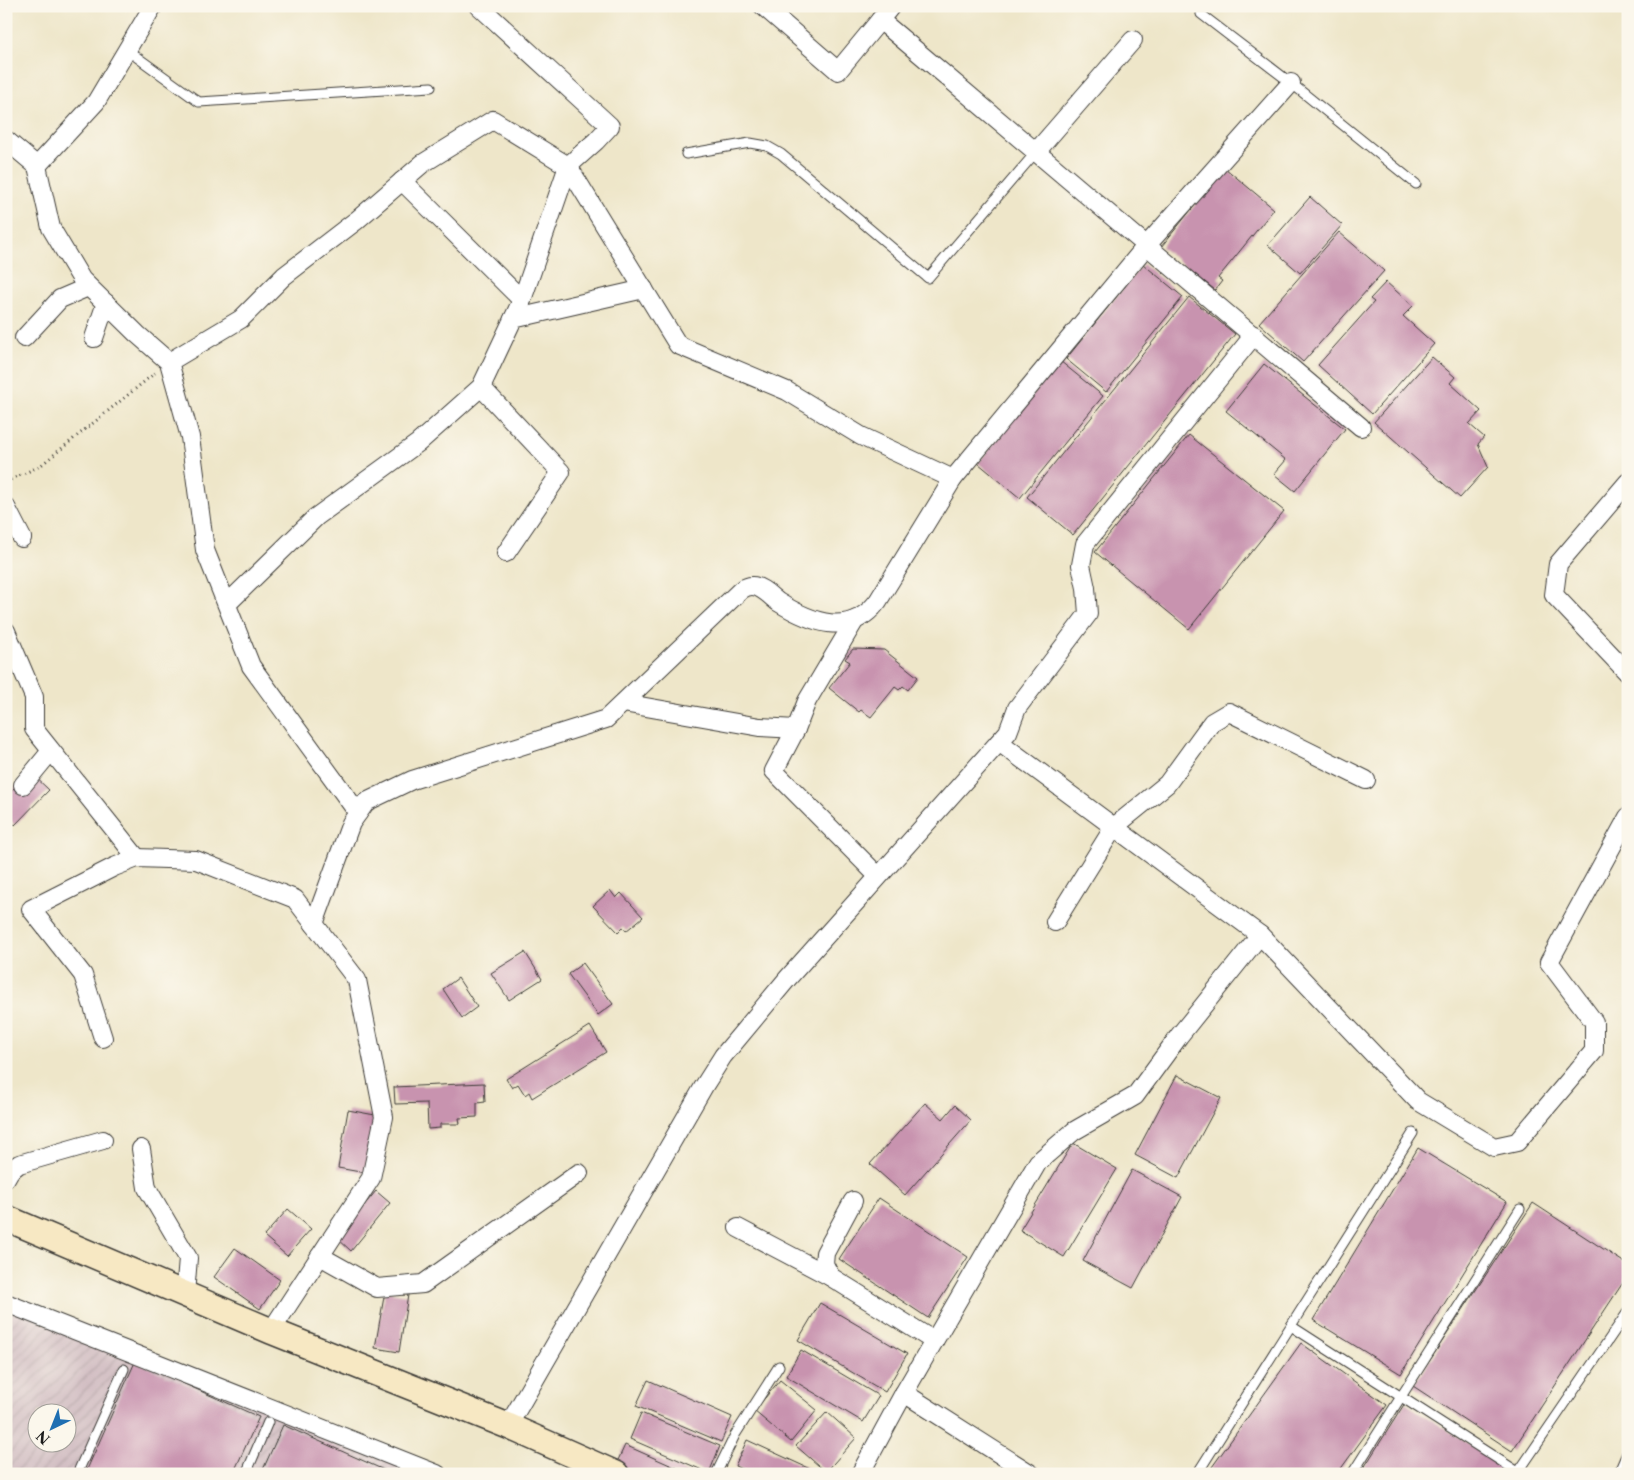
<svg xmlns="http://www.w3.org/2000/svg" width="1634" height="1480" viewBox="0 0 1634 1480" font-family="'Libre Caslon Text',serif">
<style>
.industrial{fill:url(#industrial-furrows);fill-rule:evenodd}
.building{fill:#c893af}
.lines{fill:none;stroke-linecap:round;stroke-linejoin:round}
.lane-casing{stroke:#3c3a36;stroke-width:11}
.street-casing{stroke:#3c3a36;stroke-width:20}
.secondary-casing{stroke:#3c3a36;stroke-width:28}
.path{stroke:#3c3a36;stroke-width:3;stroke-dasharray:1 4;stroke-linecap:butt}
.lane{stroke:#fff;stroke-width:9}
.street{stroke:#fff;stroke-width:18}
.secondary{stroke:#f7e8c3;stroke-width:25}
</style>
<defs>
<pattern id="industrial-furrows" width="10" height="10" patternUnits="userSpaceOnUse" patternTransform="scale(1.25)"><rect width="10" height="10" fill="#d2bec3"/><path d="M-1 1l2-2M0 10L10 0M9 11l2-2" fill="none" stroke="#b4a3a7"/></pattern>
</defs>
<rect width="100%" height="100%" fill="#fbf7ec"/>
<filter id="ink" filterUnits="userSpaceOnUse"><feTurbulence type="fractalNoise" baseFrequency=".02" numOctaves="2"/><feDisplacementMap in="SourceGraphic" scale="10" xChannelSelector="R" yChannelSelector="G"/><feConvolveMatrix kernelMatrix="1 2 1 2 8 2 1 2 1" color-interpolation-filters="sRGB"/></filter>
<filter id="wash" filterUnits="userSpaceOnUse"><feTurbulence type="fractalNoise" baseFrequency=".0096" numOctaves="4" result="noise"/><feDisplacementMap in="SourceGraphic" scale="20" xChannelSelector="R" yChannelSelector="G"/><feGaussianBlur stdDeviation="1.12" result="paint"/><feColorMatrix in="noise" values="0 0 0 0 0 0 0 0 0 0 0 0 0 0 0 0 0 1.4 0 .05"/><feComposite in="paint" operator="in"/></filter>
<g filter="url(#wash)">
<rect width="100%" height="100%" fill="#eee6c9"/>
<path class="industrial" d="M6 1293 436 1474H6ZM38 1412H68V1442H38Z"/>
<g id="blocks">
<g class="building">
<polygon points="1225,168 1274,209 1218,278 1222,281 1215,290 1161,247"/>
<polygon points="1310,197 1342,225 1300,273 1268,245"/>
<polygon points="1339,232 1384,271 1303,362 1259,323"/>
<polygon points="1143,264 1183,297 1106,392 1066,359"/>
<polygon points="1386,282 1413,306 1403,316 1434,344 1372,414 1318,365 1374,302 1370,299"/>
<polygon points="1189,297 1235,334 1073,535 1027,497"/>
<polygon points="1432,357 1455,377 1450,383 1481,411 1469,424 1484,437 1478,444 1488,467 1460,498 1374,422"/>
<polygon points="1060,361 1103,396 1020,498 978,463"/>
<polygon points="1264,364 1345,429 1295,491 1274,474 1286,460 1226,411"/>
<polygon points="1189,435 1284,511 1189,629 1095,552"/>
<polygon points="853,649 884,650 918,677 908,690 903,686 899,690 895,687 871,717 861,710 859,712 829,688 850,662 845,659"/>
<polygon points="29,771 49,790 15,825 6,817 6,797"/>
<polygon points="610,890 616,898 621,893 643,917 626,931 623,927 618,932 593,906"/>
<polygon points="525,952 542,979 509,1000 491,973"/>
<polygon points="583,963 613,1004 598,1015 568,974"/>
<polygon points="458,978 477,1007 462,1018 443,989"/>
<polygon points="590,1026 606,1052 532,1098 529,1092 525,1095 518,1084 512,1088 506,1079"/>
<polygon points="1177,1075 1221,1098 1178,1178 1135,1155"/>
<polygon points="484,1083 485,1102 477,1103 477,1117 459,1118 460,1124 440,1124 440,1128 428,1129 427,1103 395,1104 394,1087"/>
<polygon points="925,1103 943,1119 955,1105 971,1120 905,1195 870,1164"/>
<polygon points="348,1110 375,1115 366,1173 338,1168"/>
<polygon points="1073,1143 1117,1169 1064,1257 1020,1230"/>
<polygon points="1418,1148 1507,1202 1401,1374 1313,1320"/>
<polygon points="1132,1170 1182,1197 1133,1288 1083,1261"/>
<polygon points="376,1191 390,1203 351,1251 337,1238"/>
<polygon points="879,1198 968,1257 928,1318 839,1259"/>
<polygon points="1533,1203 1628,1265 1628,1275 1512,1451 1413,1386"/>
<polygon points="288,1209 311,1229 287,1256 264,1236"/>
<polygon points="235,1248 280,1280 260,1309 214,1277"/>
<polygon points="385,1291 408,1295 399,1352 375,1348"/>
<polygon points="820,1303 907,1354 885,1392 798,1340"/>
<polygon points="1301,1343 1387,1405 1337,1474 1207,1474"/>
<polygon points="801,1350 879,1396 863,1422 786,1376"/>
<polygon points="135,1362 259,1417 233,1474 85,1474"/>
<polygon points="648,1380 732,1417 721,1442 636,1406"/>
<polygon points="780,1380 817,1410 791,1442 754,1411"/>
<polygon points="1405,1403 1505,1467 1501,1474 1360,1474"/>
<polygon points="827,1412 856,1438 826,1472 796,1446"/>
<polygon points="641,1413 720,1446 709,1473 630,1439"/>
<polygon points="283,1425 393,1474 261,1474"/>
<polygon points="747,1440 821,1474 752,1474 735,1466"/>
<polygon points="625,1445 690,1474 624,1474 614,1469"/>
</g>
</g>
</g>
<g filter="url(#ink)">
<use href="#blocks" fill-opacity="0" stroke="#3c3a36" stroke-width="1"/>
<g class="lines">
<g class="lane-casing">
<g id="lane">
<polyline points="1201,14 1291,83 1416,184"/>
<polyline points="127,50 199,102 431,87"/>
<polyline points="686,154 750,143 767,146 781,154 928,278 1036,152"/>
<polyline points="1291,1326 1518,1472"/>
<polyline points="77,1474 124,1369"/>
<polyline points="246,1474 268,1422"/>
<polyline points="716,1474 735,1435 779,1366"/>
<polyline points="1197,1474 1413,1133"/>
<polyline points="1352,1474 1520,1209"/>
<polyline points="1517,1474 1627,1313"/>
<polyline points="1618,1474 1628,1451"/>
</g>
</g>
<g class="street-casing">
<g id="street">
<polyline points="763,6 838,71 880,20"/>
<polyline points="891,6 880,20 1361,427"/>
<polyline points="6,140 37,166 51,228 82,280 137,334 169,362 190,437 205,550 251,666 358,813"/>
<polyline points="1036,152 1133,40"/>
<polyline points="37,166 96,102 153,6"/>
<polyline points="568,166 678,345 787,391 861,436 953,479 1147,245 1291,83"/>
<polyline points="402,181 522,300"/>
<polyline points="513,319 644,289"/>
<polyline points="24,338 60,299 88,287"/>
<polyline points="94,338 106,303"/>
<polyline points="169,362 241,319 284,276 357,220 422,164 493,120 568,166 596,141 610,126 479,6"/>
<polyline points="481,387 561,472 506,553"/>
<polyline points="1628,482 1558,564 1554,595 1628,673"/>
<polyline points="6,507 22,538"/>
<polyline points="227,604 316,517 418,443 481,387 522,300 568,166"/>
<polyline points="6,631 34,697 34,729 137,858"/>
<polyline points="623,703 760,727 796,729 807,701 855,620"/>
<polyline points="796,729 774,771 878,876"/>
<polyline points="23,785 51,751"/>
<polyline points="1055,922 1114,827 1167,784 1212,722 1229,712 1366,780"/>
<path d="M314 924 351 823 366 802 412 780 606 719 741 590C744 588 748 586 752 586 762 586 771 597 778 602 812 623 850 638 878 601L953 479"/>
<polyline points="1260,935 1418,1101 1494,1147 1517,1142 1594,1051 1594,1022 1549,962 1628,817"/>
<polyline points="103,1038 83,975 31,909 114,867 137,858 196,860 295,899 357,980 384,1117 371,1178 271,1331"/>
<polyline points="141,1149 147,1188 188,1258 185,1294"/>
<polyline points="6,1178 10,1171 19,1164 103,1140"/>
<polyline points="738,1228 831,1277 934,1341"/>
<polyline points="320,1256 377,1288 423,1284 579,1173"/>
<polyline points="831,1277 824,1264 825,1253 853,1201"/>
<polyline points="6,1303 437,1474"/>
<polyline points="904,1393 1031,1474"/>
<polyline points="508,1426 704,1086 723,1056 788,978 1008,732 1017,708 1088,614 1086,588 1081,565 1085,544 1254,335"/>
<polyline points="860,1474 904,1393 1038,1162 1074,1131 1135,1096 1179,1036 1260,935 999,742"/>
</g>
</g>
<g class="secondary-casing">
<polyline id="secondary" points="6,1218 271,1331 508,1426 616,1474"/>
</g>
<polyline class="path" points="6,482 40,466 155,373"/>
<use href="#lane" class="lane"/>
<use href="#street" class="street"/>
<use href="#secondary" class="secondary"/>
</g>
</g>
<rect width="1634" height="1480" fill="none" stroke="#fbf7ec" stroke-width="25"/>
<g transform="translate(52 1428) rotate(223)"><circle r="24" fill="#fbf7ec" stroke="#a29f99"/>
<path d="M0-4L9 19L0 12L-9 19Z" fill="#1f6fb2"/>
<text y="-8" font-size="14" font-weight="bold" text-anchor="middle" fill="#1c1c1c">N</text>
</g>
</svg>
